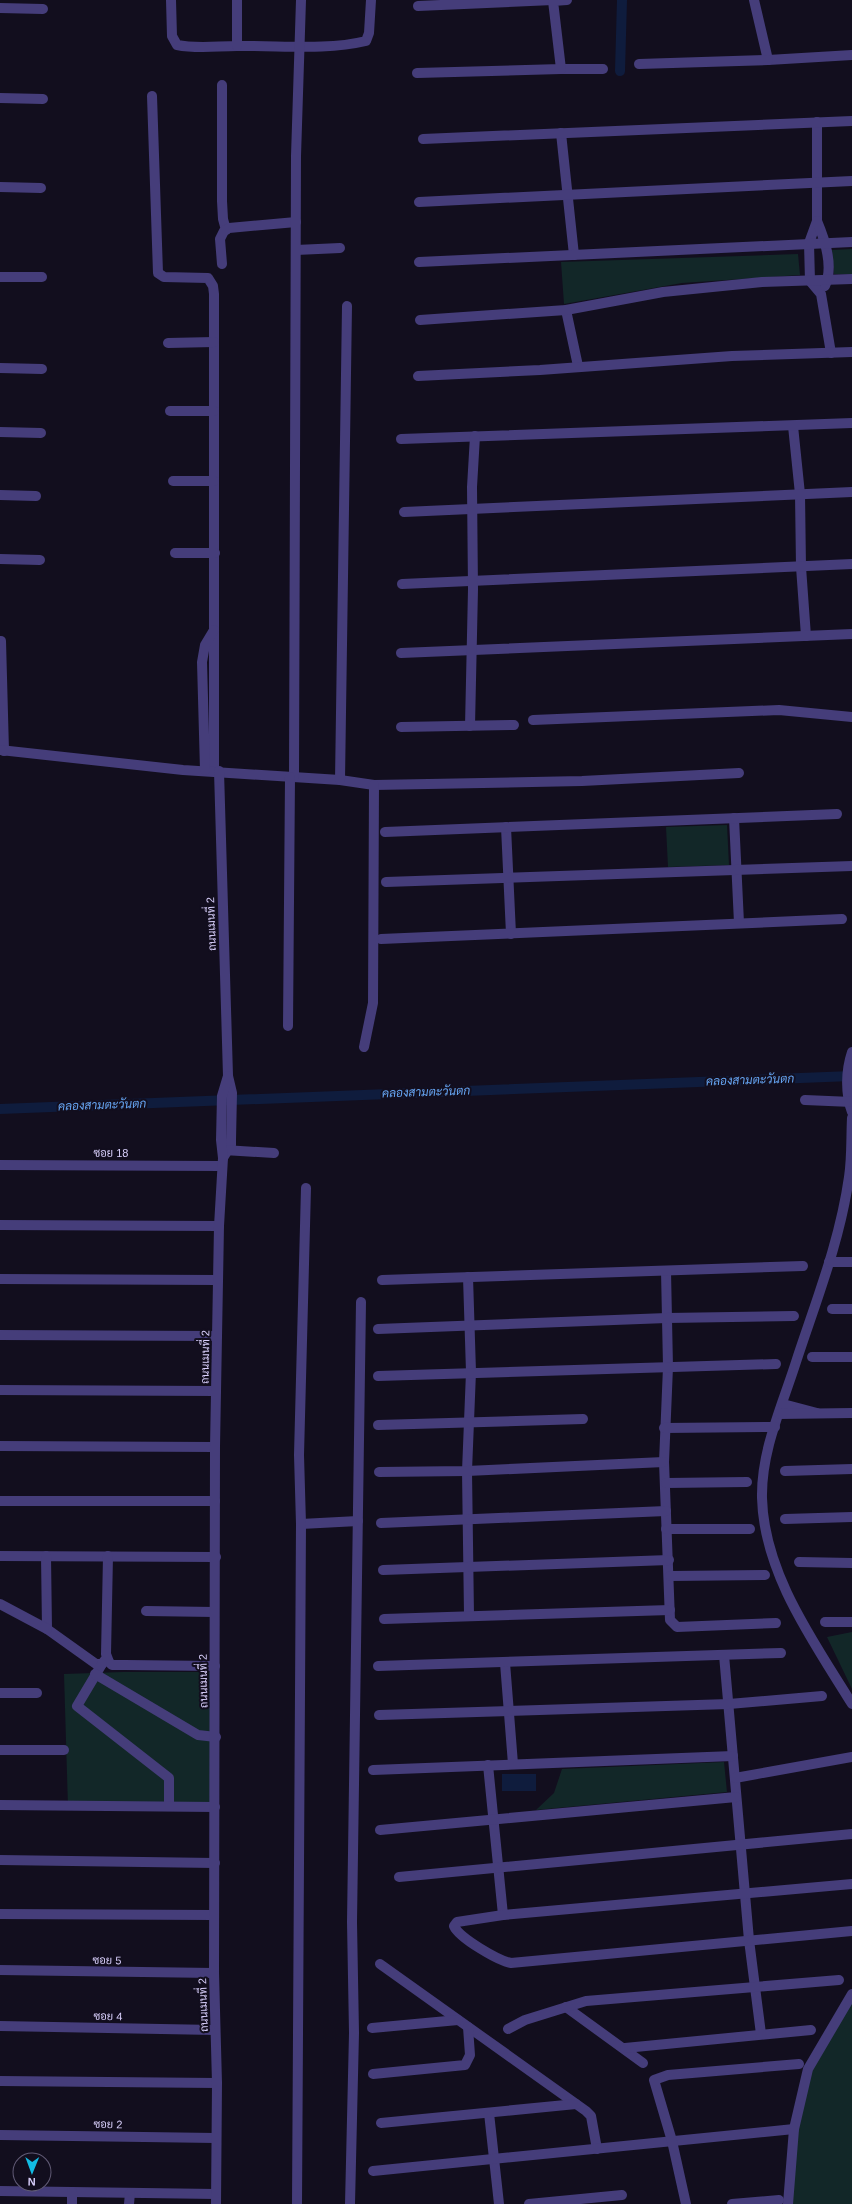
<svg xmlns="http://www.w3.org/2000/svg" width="852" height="2204" viewBox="0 0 852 2204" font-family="Helvetica,Sarabun,sans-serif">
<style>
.green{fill:#122728}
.water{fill:#0f1c3d}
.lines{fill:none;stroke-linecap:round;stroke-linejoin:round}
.canal{stroke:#0f1c3d;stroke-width:10}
.street{stroke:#453d7a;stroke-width:10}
.labels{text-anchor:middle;stroke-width:4;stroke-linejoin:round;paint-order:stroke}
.street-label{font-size:11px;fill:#d8cffb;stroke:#120e1e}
.water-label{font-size:12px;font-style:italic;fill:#66a5f3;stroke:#120e1e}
</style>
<rect width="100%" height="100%" fill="#120e1e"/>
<g class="green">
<polygon points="852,249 852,274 834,274 832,250"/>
<polygon points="798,254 800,275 682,283 564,304 561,262"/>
<polygon points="727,825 729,865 668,867 666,827"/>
<polygon points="852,1632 852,1689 827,1637"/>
<polygon points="123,1672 216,1672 215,1805 68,1807 64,1674"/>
<polygon points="724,1762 727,1792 536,1810 554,1793 562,1769"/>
<polygon points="852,1994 852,2204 788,2204 794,2129 808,2069"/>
</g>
<rect class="water" x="502" y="1774" width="34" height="17"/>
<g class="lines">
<g class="canal">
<polyline points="620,71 622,0"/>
<polyline points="0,1109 852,1076"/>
</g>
<g class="street">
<path d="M171 0 172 36 177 45C197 49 217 46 237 46 280 45 324 51 366 41L369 33 371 0"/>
<polyline points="754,0 768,60 852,55"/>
<polyline points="418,6 553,0"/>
<polyline points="0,8 43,9"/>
<polyline points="237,46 237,0"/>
<polyline points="639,64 768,60"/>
<polyline points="561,69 603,69"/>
<polyline points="417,73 561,69 553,1 567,0"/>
<polyline points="222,85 222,201 223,219 226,230"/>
<polyline points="152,96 158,273 164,277 208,278 213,286 214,294 214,771"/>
<polyline points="0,98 43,99"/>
<polyline points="817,122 817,221 809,243 810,281 821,294 831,353"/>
<polyline points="561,133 574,255"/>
<polyline points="423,139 852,121"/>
<polyline points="0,187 41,188"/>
<polyline points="419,202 852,181"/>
<path d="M817 221C825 240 834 266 825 286"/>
<polyline points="296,250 340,248"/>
<polyline points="419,262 852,242"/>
<polyline points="222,264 220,239 224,231 229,228 296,222"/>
<polyline points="0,277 42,277"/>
<polyline points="566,310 578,366"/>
<polyline points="420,320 566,310 663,292 762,282 852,279"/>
<polyline points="168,343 214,342"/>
<polyline points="0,368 42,369"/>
<polyline points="418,376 540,370 732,356 852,352"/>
<polyline points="170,411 214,411"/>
<polyline points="793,426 800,494 801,567 806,636"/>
<polyline points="0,432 41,433"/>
<polyline points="401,439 852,423"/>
<polyline points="173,481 214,481"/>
<polyline points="0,495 36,496"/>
<polyline points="404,512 852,492"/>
<polyline points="175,553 215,553"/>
<polyline points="0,559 40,560"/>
<polyline points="402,584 852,564"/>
<polyline points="1,641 4,751"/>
<polyline points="401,653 852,634"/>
<polyline points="533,720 779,710 852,717"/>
<polyline points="470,726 473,589 472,487 475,436"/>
<polyline points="401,727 514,725"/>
<polyline points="0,750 183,770 340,780 374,785 582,781 739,773"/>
<polyline points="205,770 202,662 205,645 214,630"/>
<polyline points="219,771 228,1076 232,1093 231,1140 231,1145 223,1158"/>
<polyline points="294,777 296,156 301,0"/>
<polyline points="340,780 347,306"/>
<polyline points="734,818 739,923"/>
<polyline points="506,827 511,934"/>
<polyline points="385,832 837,814"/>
<polyline points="386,882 852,866"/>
<polyline points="381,939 842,919"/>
<polyline points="288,1026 290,777"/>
<polyline points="364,1047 373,1003 374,785"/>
<path d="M852 1052C846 1070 845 1093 852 1112"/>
<polyline points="805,1100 852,1102"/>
<path d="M852 1118C851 1137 852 1158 849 1177 840 1241 816 1301 796 1362 782 1406 761 1451 762 1498 764 1574 814 1642 852 1704"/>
<polyline points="224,1150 274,1153"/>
<polyline points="0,1165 221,1166"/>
<polyline points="0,1225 219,1226"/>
<polyline points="829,1262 852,1262"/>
<polyline points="666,1271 668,1367 664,1462 670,1620 677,1627 776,1623"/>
<polyline points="468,1277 471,1372 467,1471 469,1615"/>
<polyline points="0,1279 218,1280"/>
<polyline points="382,1280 803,1266"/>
<polyline points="832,1309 852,1309"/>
<polyline points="378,1329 667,1318 794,1316"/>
<polyline points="0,1335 217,1336"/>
<polyline points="812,1357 852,1357"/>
<polyline points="378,1376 776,1364"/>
<polyline points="0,1390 216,1391"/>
<polyline points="783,1404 817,1413"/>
<polyline points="779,1414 852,1413"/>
<polyline points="378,1425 583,1419"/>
<polyline points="664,1428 775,1427"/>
<polyline points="0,1446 215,1447"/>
<polyline points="785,1471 852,1469"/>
<polyline points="379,1472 467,1471 664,1462"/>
<polyline points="666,1483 747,1482"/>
<polyline points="0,1501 215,1501"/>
<polyline points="785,1519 852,1517"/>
<polyline points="381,1523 666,1511"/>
<polyline points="301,1524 358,1521"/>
<polyline points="666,1529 750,1529"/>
<polyline points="0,1556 216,1557"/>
<polyline points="46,1556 47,1629 96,1664 102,1664 105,1660"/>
<polyline points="108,1556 106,1654 109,1662 112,1665 125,1665 215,1666"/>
<polyline points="799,1562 852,1563"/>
<polyline points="383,1570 669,1560"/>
<polyline points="670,1576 765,1575"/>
<polyline points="0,1604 47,1629"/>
<polyline points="146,1611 214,1612"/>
<polyline points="384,1619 670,1610"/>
<polyline points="825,1622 852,1622"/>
<polyline points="724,1655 749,1940 761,2034"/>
<polyline points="505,1663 513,1764"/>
<polyline points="102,1664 77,1706 169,1778 169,1806"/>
<polyline points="378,1666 781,1653"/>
<polyline points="95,1674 198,1735 216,1737"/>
<polyline points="0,1693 37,1693"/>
<polyline points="379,1715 729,1704 822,1696"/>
<polyline points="0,1750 64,1750"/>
<polyline points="488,1765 503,1915"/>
<polyline points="373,1770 733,1756"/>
<polyline points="735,1778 852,1757"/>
<polyline points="0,1805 215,1807"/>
<polyline points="380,1830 736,1797"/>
<polyline points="0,1860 215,1863"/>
<polyline points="399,1877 852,1834"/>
<path d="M852 1884 503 1915 457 1922 454 1926C459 1938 499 1961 511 1963L852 1931"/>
<polyline points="0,1914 214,1915"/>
<polyline points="380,1964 586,2111 591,2116 597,2149"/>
<polyline points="0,1970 214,1973"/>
<polyline points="566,2007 643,2063"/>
<polyline points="0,2026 215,2030"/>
<polyline points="372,2028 458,2020"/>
<polyline points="508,2029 525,2020 586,2001 839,1980"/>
<polyline points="625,2048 811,2030"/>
<polyline points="373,2074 465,2065 470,2055 468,2027"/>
<polyline points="0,2081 217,2083"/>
<polyline points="489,2113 499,2204"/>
<polyline points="381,2123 576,2104"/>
<polyline points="0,2135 216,2138"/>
<polyline points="373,2171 794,2129"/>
<polyline points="0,2191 216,2194"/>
<polyline points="72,2192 72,2204"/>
<polyline points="129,2204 130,2193"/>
<polyline points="216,2204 217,2083 214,1973 215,1447 219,1226 223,1158 221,1140 222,1096 228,1076"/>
<polyline points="297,2204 301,1524 299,1455 306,1188"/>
<polyline points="350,2204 354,2033 352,1922 361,1302"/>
<polyline points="529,2204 622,2195"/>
<polyline points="686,2204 672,2141 654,2080 668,2075 799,2064"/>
<polyline points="732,2204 779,2200"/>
<polyline points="788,2204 794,2129 808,2069 852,1994"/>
</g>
</g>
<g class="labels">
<g class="street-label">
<text transform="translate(211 924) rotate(-92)" y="4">ถนนเมนที่ 2</text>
<text x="111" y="1157">ซอย 18</text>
<text transform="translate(205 1357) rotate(-89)" y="4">ถนนเมนที่ 2</text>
<text transform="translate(203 1681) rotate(-91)" y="4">ถนนเมนที่ 2</text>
<text transform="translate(107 1960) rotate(1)" y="4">ซอย 5</text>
<text transform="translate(203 2005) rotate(-92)" y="4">ถนนเมนที่ 2</text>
<text transform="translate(108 2016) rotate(1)" y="4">ซอย 4</text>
<text transform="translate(108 2124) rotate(1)" y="4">ซอย 2</text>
</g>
<g class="water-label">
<text transform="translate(750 1080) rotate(-2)" y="4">คลองสามตะวันตก</text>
<text transform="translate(426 1092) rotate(-2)" y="4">คลองสามตะวันตก</text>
<text transform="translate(102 1105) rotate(-2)" y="4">คลองสามตะวันตก</text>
</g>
</g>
<g transform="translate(32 2172) rotate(181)"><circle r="19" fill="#120e1e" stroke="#615b76"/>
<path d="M0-3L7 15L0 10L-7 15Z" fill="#12bce4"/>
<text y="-6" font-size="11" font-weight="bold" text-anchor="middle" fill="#d8cffb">N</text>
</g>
</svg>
